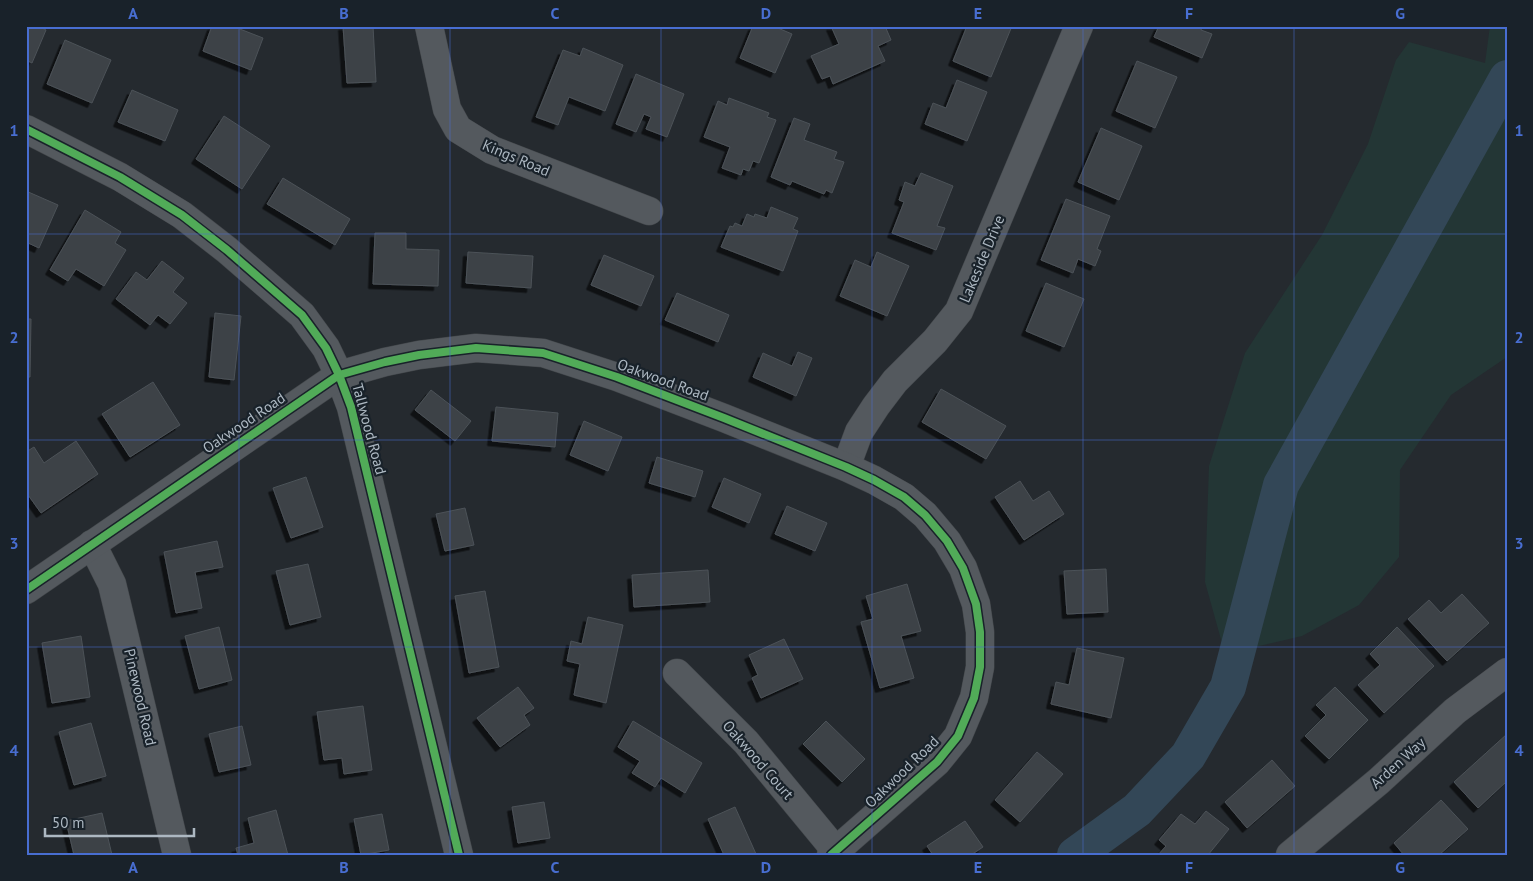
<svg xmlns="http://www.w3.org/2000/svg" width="1533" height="881" viewBox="0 0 1533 881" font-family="'PT Sans',sans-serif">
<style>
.green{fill:#233635}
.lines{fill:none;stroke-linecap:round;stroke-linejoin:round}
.stream{stroke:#334757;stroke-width:6}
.river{stroke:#334757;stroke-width:36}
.building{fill:#3d4246;stroke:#4c5258;filter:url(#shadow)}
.minor-casing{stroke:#42464a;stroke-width:29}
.minor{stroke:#54595e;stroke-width:28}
.cycleway-casing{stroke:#19222a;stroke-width:11}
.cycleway{stroke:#51ab58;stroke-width:8}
.grid{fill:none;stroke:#486ed1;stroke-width:1;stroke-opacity:0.55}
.labels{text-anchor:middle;stroke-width:4.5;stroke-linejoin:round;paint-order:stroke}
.street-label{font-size:15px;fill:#adb8c2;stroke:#19222a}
.neatline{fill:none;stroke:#486ed1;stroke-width:2}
.grid-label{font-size:16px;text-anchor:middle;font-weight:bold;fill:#486ed1}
</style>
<defs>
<filter id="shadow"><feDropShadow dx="-4.5" dy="4.5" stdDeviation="0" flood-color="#0009"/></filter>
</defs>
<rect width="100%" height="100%" fill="#252a2f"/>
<polygon class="green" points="1490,26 1507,26 1507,357 1451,395 1400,470 1399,557 1359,605 1302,636 1225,654 1205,582 1209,466 1245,353 1322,235 1368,144 1396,60 1409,42 1485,63"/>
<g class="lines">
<polyline class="stream" points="1504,83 1507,86"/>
<polyline class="river" points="1075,855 1137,810 1188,756 1228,687 1281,485 1507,78"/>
</g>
<g class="building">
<polygon points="26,26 38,26 46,30 32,63 26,60"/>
<polygon points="212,26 232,26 263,38 251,70 203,51"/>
<polygon points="343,26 373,26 376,82 347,83"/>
<polygon points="753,26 773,26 792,34 775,73 740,58"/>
<polygon points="831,26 885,26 891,40 878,46 885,61 833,84 830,76 822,79 811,56 839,44"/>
<polygon points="967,26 1012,26 991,77 953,61"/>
<polygon points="1159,26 1202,26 1201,30 1212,34 1202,58 1154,37"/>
<polygon points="65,40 111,60 92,103 47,84"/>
<polygon points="583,48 623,65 605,111 569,97 558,125 536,117 563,50 580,56"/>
<polygon points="1137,61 1177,77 1155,128 1116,111"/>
<polygon points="636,74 684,94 667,137 646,129 651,117 644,114 636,132 616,124"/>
<polygon points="957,80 987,92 967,141 925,124 933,103 946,108"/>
<polygon points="132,90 178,110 165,141 118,122"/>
<polygon points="729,98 769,113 767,117 776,120 759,163 753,161 749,171 743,169 741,175 722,168 730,147 704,137 718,101 727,105"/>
<polygon points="224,116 270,146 242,189 196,159"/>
<polygon points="794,118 810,124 804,140 837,152 834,159 844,162 832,193 826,190 824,194 792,181 790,185 771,177"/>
<polygon points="1101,128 1142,146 1119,200 1078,182"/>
<polygon points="921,173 953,186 937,226 945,228 936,250 892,233 904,202 899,200 905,182 915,186"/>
<polygon points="283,178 350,219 335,245 267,204"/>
<polygon points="26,191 58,205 39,248 26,242"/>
<polygon points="1066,199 1110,216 1097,249 1101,251 1095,266 1078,259 1073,273 1041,260"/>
<polygon points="771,207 798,218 793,229 798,231 783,271 721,247 730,226 733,227 735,223 742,226 747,214 754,217 755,214 767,218"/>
<polygon points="85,210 121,232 115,243 126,250 104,286 76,269 68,281 50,270"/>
<polygon points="375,233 406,233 406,249 439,250 438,286 373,284"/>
<polygon points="468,252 533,256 531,288 466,283"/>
<polygon points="877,252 909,266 887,316 840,296 855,260 871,267"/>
<polygon points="604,255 654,276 641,306 591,285"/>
<polygon points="162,261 184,278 173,292 187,303 170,324 158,315 150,325 116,299 136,272 147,280"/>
<polygon points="1046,283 1084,299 1064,347 1026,331"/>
<polygon points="677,293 729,315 718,342 665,320"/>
<polygon points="215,313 241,316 234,380 209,377"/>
<polygon points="26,319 31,319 30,377 26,377"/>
<polygon points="798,352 812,358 796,396 753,377 763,353 792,366"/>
<polygon points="153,382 180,425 130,457 102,414"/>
<polygon points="941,389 1006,426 986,459 922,422"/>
<polygon points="431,390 471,421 455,441 415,410"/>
<polygon points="496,407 558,413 555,447 492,441"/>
<polygon points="584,421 622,437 608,471 570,455"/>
<polygon points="76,441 98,474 41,513 26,492 26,452 34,447 44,463"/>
<polygon points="657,457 703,471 695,497 649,483"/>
<polygon points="306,477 323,527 291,538 273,488"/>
<polygon points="724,478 761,494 749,523 712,507"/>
<polygon points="1020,481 1033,501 1049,491 1064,514 1024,540 995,497"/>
<polygon points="787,506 827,523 815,551 775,534"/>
<polygon points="465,508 474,545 445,551 436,514"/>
<polygon points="217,541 223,567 195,572 202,608 176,613 164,552"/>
<polygon points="308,564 321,617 290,625 276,571"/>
<polygon points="1106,569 1108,612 1067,614 1064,571"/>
<polygon points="708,570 710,602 634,607 632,575"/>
<polygon points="907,584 921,631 901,636 914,678 880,688 861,622 873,619 866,596"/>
<polygon points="485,591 499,667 469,673 455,596"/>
<polygon points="1462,594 1489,623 1447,661 1408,619 1429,600 1441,613"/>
<polygon points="588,617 623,625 606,703 574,695 580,664 567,661 571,641 582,644"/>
<polygon points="219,627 232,680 199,689 185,636"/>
<polygon points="1397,627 1434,666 1384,713 1358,685 1380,665 1370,654"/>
<polygon points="81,636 90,697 52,703 42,643"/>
<polygon points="784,639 803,679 761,698 752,678 758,675 749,655"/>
<polygon points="1077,648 1124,658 1111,718 1051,704 1056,682 1069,685"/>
<polygon points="518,687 534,708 524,715 530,725 500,747 477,718"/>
<polygon points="1335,687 1368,720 1329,759 1305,736 1326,715 1316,705"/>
<polygon points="363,706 372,770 344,774 342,758 324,760 317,712"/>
<polygon points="633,721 702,763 685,793 661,778 655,787 632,773 640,761 618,747"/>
<polygon points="826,721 865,759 842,782 803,744"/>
<polygon points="91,723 106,776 74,785 59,732"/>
<polygon points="242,726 251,765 219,772 209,734"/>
<polygon points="1507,734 1507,781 1478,808 1454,782"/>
<polygon points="1037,752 1063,774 1020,822 995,800"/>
<polygon points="1272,760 1295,786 1247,828 1225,802"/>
<polygon points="1441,800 1468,829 1439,855 1404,855 1394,843"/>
<polygon points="544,802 550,838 518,843 512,807"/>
<polygon points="735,807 756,854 724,855 708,819"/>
<polygon points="276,810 288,855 238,855 236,848 254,843 248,818"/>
<polygon points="1206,811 1229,829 1208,855 1158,855 1166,846 1159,840 1181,814 1195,824"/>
<polygon points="102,813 112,855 74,855 66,821"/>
<polygon points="382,814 389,850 361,855 354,819"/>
<polygon points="965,821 983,847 971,855 933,855 927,846"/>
</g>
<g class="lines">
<g class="minor-casing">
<g id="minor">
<polyline points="429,26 447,109 458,129 492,150 649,211"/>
<polyline points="26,129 120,177 182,215 227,250 302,315 326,348 339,375 351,407 459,855"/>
<polyline points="846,467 859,432 876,406 895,381 935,341 959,311 1079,26"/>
<polyline points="92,544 112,584 177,855"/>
<polyline points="26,590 339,375 385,362 419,355 476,348 543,353 617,377 724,418 846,467 874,480 904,497 925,515 947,541 963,568 976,604 980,632 980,667 974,698 958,736 937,762 831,855"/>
<polyline points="677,673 746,742 836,851"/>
<polyline points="1290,855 1379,781 1455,711 1507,672"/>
</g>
</g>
<use href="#minor" class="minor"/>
<g class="cycleway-casing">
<g id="cycleway">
<polyline points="26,129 120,177 182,215 227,250 302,315 326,348 339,375 351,407 459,855"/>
<polyline points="26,590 339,375 385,362 419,355 476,348 543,353 617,377 724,418 846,467 874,480 904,497 925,515 947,541 963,568 976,604 980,632 980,667 974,698 958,736 937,762 831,855"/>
</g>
</g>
<use href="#cycleway" class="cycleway"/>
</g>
<path class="grid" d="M239 26V855M450 26V855M661 26V855M872 26V855M1083 26V855M1294 26V855M26 234H1507M26 440H1507M26 647H1507"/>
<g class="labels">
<g class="street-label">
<text transform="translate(516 158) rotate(23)" y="5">Kings Road</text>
<text transform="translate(982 259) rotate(-67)" y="5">Lakeside Drive</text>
<text transform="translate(663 380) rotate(20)" y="5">Oakwood Road</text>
<text transform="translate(244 423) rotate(-34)" y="5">Oakwood Road</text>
<text transform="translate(369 429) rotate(75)" y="5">Tallwood Road</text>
<text transform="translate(140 697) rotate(77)" y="5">Pinewood Road</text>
<text transform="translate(758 760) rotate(49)" y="5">Oakwood Court</text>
<text transform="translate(1398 763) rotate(-42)" y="5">Arden Way</text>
<text transform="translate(902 772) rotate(-44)" y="5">Oakwood Road</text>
</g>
</g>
<rect width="1533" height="881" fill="none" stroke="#19222a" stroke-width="55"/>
<path d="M45 828v8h149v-8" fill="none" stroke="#adb8c2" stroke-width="2.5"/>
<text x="52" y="828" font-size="15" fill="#adb8c2" stroke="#19222a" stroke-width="4" paint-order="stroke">50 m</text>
<rect x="28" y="28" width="1478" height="826" class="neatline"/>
<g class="grid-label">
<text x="133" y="19">A</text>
<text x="344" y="19">B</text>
<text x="555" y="19">C</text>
<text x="766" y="19">D</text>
<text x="978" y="19">E</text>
<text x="1189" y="19">F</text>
<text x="1400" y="19">G</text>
<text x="14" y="136">1</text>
<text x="1519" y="136">1</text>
<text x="14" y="343">2</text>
<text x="1519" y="343">2</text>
<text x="14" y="549">3</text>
<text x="1519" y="549">3</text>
<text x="14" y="756">4</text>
<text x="1519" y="756">4</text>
<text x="133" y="873">A</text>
<text x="344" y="873">B</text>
<text x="555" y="873">C</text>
<text x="766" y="873">D</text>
<text x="978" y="873">E</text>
<text x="1189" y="873">F</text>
<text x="1400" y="873">G</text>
</g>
</svg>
